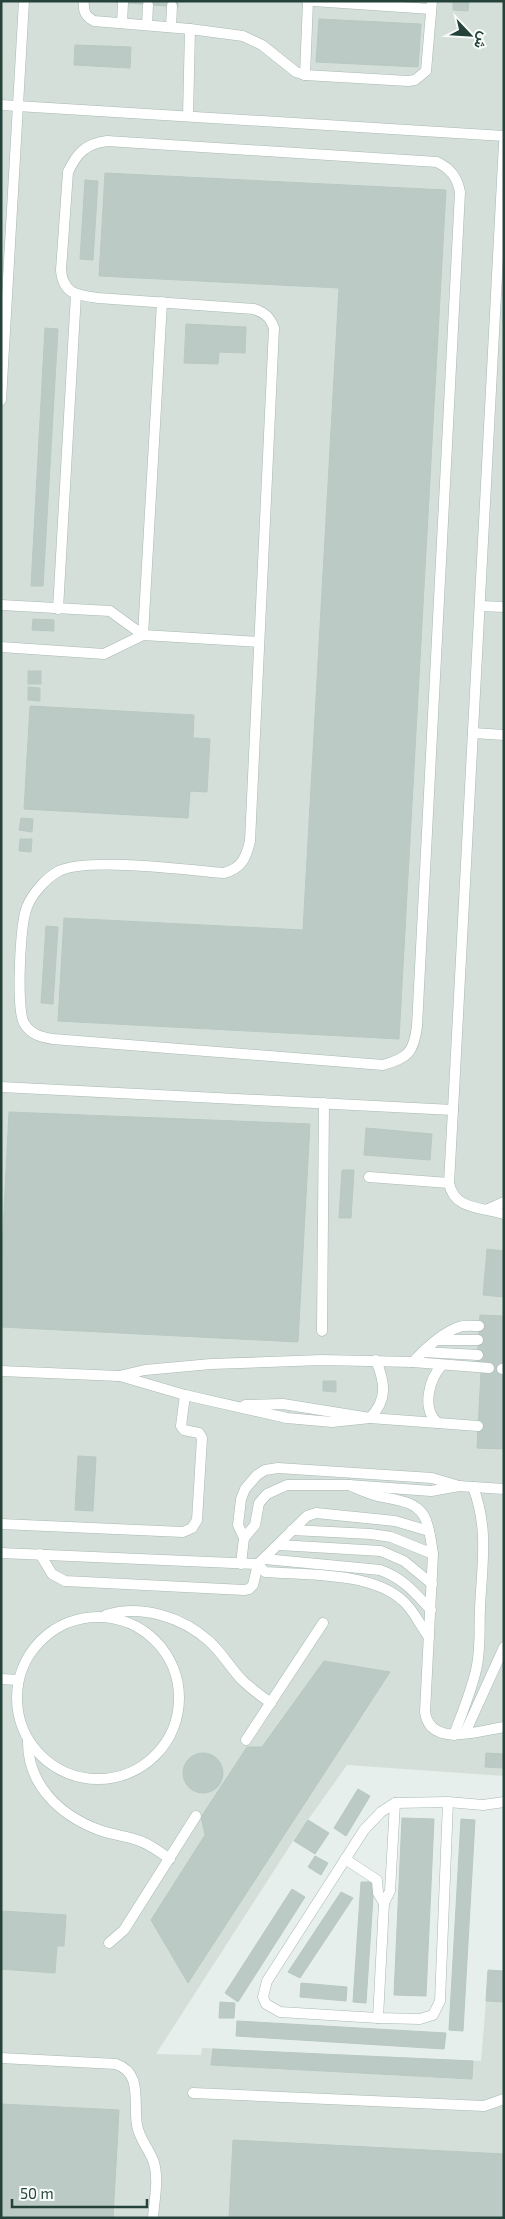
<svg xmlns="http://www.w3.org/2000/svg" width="505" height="2219" viewBox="0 0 505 2219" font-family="'Exo 2',Vazirmatn,sans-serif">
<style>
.built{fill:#d4dfda}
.building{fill:#bbcac4;stroke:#b8c9c2}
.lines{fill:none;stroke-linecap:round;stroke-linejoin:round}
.lane-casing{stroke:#a8b8b2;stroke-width:11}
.lane{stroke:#fff;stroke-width:10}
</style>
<rect width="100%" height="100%" fill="#e6efeb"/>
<polygon class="built" points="1,1 504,1 504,1776 347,1765 293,1841 156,2054 201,2055 202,2048 481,2061 486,2001 504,2002 504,2218 1,2218"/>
<g class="building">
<polygon points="104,1 178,1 178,7"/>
<polygon points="453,1 469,1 468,11 453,10"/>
<polygon points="319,19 421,24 418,67 316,62"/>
<polygon points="75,45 131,47 130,68 74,65"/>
<polygon points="105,173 446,190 399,1039 58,1021 64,918 303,930 339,288 99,276"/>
<polygon points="85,180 98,181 93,260 80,259"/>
<polygon points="186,324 246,327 245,353 219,352 218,364 184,363"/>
<polygon points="45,328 58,329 43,586 31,586"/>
<polygon points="33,619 54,620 54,631 32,630"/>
<rect x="28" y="671" width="13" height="13"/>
<polygon points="28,687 40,688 40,701 28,700"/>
<polygon points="30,706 194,715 193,738 210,739 207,792 190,791 188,818 24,809"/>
<polygon points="21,818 33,819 32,832 19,830"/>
<polygon points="20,839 32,839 31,852 19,851"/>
<polygon points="46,926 58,927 53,1004 41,1003"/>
<polygon points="9,1112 310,1124 298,1342 1,1327 1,1270"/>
<polygon points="366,1128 432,1134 430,1160 364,1155"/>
<polygon points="342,1170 354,1170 351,1218 339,1218"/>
<polygon points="487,1249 504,1251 504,1297 483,1295"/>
<polygon points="480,1315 504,1316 504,1449 477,1448 481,1372 477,1363"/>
<polygon points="323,1381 336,1381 336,1392 323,1391"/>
<polygon points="78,1456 96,1457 93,1511 75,1510"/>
<polygon points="324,1661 390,1672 188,1983 151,1920 205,1835 201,1817 247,1747 262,1747"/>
<polygon points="486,1753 504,1754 504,1768 485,1767"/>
<circle cx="203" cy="1773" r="20"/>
<polygon points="358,1789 370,1796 346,1836 334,1828"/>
<polygon points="402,1818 434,1819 426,1996 394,1995"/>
<polygon points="461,1819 475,1820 463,2031 449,2030"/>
<polygon points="308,1820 329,1833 315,1854 294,1841"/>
<polygon points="315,1856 328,1863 321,1875 308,1867"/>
<polygon points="361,1882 374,1882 366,2003 353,2002"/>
<polygon points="292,1889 305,1897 238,2002 225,1993"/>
<polygon points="341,1892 353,1898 300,1978 288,1972"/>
<polygon points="1,1911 66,1915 64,1946 57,1946 55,1973 1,1969"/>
<polygon points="488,1970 504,1971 504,2002 486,2001"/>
<polygon points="301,1983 347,1987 346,2001 300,1997"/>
<polygon points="220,2002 235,2003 234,2018 219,2018"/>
<polygon points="237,2021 446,2033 444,2049 236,2036"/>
<polygon points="213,2049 473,2061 472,2079 211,2065"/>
<polygon points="1,2104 119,2110 113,2218 1,2218"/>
<polygon points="233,2140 504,2154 504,2218 229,2218"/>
</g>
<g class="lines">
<g class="lane-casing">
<g id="lane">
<path d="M84 1C83 11 85 16 94 21L190 29 243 36 262 45 296 72 305 75 408 81 415 80 426 71 432 1"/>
<polyline points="313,1 431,9"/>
<polyline points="122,23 123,3"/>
<polyline points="147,25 148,5"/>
<polyline points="171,27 172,6"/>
<polyline points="305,75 308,1"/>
<polyline points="1,105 504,136"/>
<polyline points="188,116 190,29"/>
<path d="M107 141 437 162C451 169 457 177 460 192L417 1026C414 1052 408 1058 383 1065L53 1039C41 1037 31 1035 24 1023 16 1009 20 924 27 907 32 894 46 878 59 871 87 857 189 870 224 873 242 868 246 858 250 841L274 328C270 317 265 313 254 309L98 298C77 295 63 294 61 270L68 172C77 153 85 144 107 141Z"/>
<polyline points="1,400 24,1"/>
<polyline points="1,605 110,611 143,635"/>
<polyline points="480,606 504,607"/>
<polyline points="58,609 76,294"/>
<polyline points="143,635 162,302"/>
<polyline points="1,647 104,654 143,635 259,642"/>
<polyline points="473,733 504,735"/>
<polyline points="1,1087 453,1110 504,143"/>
<path d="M453 1110 449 1183C454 1210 481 1207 504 1214"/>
<polyline points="369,1177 449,1183"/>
<polyline points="488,1209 504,1202"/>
<polyline points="322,1331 324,1103"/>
<polyline points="439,1340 478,1340"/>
<polyline points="423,1352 478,1355"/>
<path d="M413 1362C425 1349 442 1333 459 1327 465 1325 473 1326 479 1326"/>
<polyline points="502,1369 504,1369"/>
<polyline points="1,1371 119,1376 145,1370 211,1364 322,1360 413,1362 489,1368"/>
<path d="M120 1376 185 1395 287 1418 332 1422 370 1418C388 1399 385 1383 376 1360"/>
<polyline points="245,1405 283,1404 370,1418 478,1426"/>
<path d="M438 1423C421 1409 429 1379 442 1365"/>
<path d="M349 1485C359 1489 368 1494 378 1496 395 1500 414 1500 424 1516 430 1527 431 1542 433 1554L425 1712C430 1748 478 1731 504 1727"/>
<polyline points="1,1524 183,1532 192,1528 197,1520 202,1438 199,1433 184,1430 181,1426 185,1395"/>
<polyline points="292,1530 371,1534 391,1537 433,1554"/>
<polyline points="244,1538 255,1525 259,1503 267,1494 287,1485 349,1485 431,1491 459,1486 504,1489"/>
<polyline points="279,1545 381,1551 404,1561 432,1584"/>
<path d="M1 1553 258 1564 265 1572C306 1575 371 1572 402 1600 414 1610 419 1624 429 1637"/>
<polyline points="40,1554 52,1574 65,1581 244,1590 249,1589 253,1585 258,1564 307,1516 316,1513 395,1521 429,1531"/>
<path d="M265 1559 380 1570C403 1578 415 1593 431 1610"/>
<polyline points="241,1564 244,1538 238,1525 241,1499 245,1489 257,1475 265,1470 278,1468 432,1478 459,1486"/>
<path d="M106 1615C141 1604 182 1617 209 1641 222 1653 230 1667 241 1679 250 1688 261 1696 271 1703"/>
<circle cx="98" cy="1698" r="81"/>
<polyline points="1,1679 18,1680"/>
<polyline points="465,1733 504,1647"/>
<path d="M454 1735C462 1713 471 1692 476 1670 481 1650 479 1628 480 1608 482 1564 489 1529 473 1487"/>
<path d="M28 1740C27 1784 59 1815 99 1830 113 1835 127 1836 140 1841 151 1845 160 1852 170 1859"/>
<polyline points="246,1740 323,1623"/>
<polyline points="448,1802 440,2001 433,2015 420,2019 378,2018 280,2012 266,2004 263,1997 267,1981 364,1830 381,1812 395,1803 448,1802 483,1805 504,1802"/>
<polyline points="345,1859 377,1880 378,1893 384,1903"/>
<polyline points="109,1943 124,1930 196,1816"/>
<polyline points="378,2018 384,1903 390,1891 395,1803"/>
<path d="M1 2058 116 2064C143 2073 133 2103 137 2125 139 2139 150 2150 154 2163 159 2180 154 2201 153 2218"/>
<polyline points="193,2093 484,2106 504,2099"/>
</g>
</g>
<use href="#lane" class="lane"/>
</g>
<rect width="505" height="2219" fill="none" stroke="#24423a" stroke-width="5"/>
<g transform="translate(470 35) rotate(115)" stroke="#f7fbf9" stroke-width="4" paint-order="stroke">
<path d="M0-4L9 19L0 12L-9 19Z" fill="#24423a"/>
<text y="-8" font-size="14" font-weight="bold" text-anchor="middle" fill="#24423a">ش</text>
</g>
<path d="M12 2199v8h135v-8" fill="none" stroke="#24423a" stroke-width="2.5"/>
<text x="20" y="2199" font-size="15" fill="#24423a" stroke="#f7fbf9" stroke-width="4" paint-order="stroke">50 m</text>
</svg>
